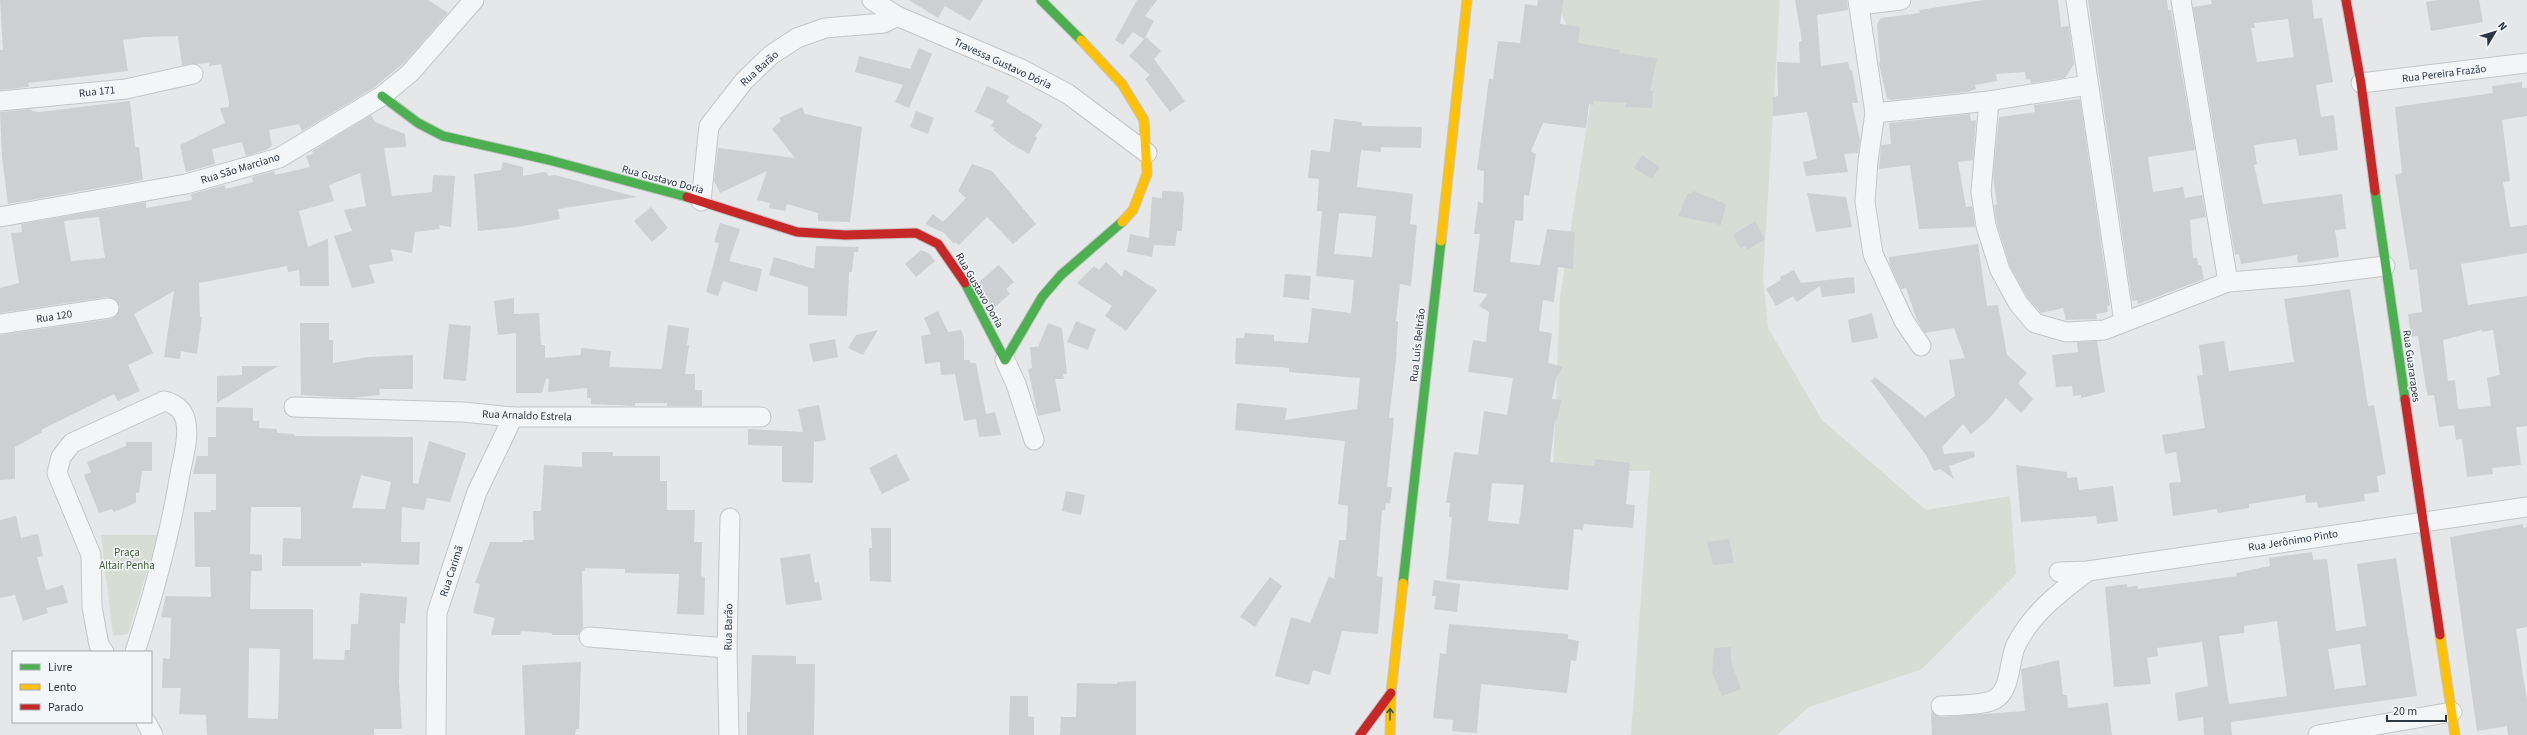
<svg xmlns="http://www.w3.org/2000/svg" width="2527" height="735" viewBox="0 0 2527 735" font-family="'Source Sans 3',sans-serif">
<style>
.green{fill:#d6ddd5}
.building{fill:#cdcfd2;fill-rule:evenodd}
.lines{fill:none;stroke-linecap:round;stroke-linejoin:round}
.street-casing{stroke:#c3c5c7;stroke-width:21}
.fast-casing{stroke:#c3c5c7;stroke-width:11}
.slow-casing{stroke:#c3c5c7;stroke-width:11}
.jam-casing{stroke:#c3c5c7;stroke-width:11}
.street{stroke:#f4f5f6;stroke-width:19}
.fast{stroke:#4caf50;stroke-width:9}
.slow{stroke:#ffc107;stroke-width:9}
.jam{stroke:#c62828;stroke-width:9}
.oneway{stroke:#355a47}
.labels{text-anchor:middle;stroke-width:3;stroke-linejoin:round;paint-order:stroke}
.street-label{font-size:11px;fill:#2b3543;stroke:#f3f6f8}
.park-label{font-size:11px;fill:#415f39;stroke:#f3f6f8}
</style>
<rect width="100%" height="100%" fill="#e5e7e9"/>
<g class="green">
<polygon points="1556,0 1780,0 1763,276 1768,328 1822,420 1926,510 2010,496 2016,574 1922,669 1809,707 1777,735 1631,735 1650,471 1553,471 1560,297 1593,87"/>
<polygon points="101,535 158,535 128,634 113,636"/>
</g>
<g class="building">
<polygon points="0,0 428,0 448,13 405,62 372,89 302,131 299,124 269,130 272,146 266,150 246,156 242,142 212,149 215,164 186,172 180,145 225,123 220,108 229,107 229,102 221,64 209,66 209,63 182,65 178,36 145,37 123,40 128,71 28,83 29,87 0,90 0,50 3,50"/>
<polygon points="909,0 983,0 970,21 945,6 938,18"/>
<polygon points="1137,0 1157,0 1145,16 1154,21 1144,39 1133,32 1123,45 1115,40"/>
<path d="M1538 0H1563L1560 24 1580 27 1578 43 1620 50 1619 53 1657 58 1650 91H1653L1652 108 1626 107V103L1594 101 1593 105 1589 104 1586 128 1543 123 1531 151 1536 154 1529 196 1524 195 1523 221 1515 220 1510 262 1540 265 1547 229 1575 232 1573 269 1558 267 1554 302 1543 300 1539 331 1552 333 1548 363 1563 367 1556 378 1552 399 1561 400 1557 420H1555L1550 462 1594 466 1595 459 1630 463 1626 504 1635 505 1633 528 1584 524 1583 530 1574 529 1568 590 1446 579 1452 517H1449L1450 503H1446L1454 452 1478 455 1484 411 1507 415 1513 378 1468 372 1473 340 1486 342 1489 312 1479 306 1488 294 1473 292 1480 234H1474L1478 202 1483 203 1484 171 1477 170 1489 79H1493L1498 41 1520 43 1525 4 1537 6ZM1492 483 1524 485 1519 524 1488 521Z"/>
<polygon points="1795,0 1847,0 1848,10 1817,15 1821,66 1848,62 1850,70 1852,70 1858,103 1852,103 1860,140 1858,153 1844,154 1848,172 1806,176 1803,162 1817,159 1807,112 1773,116 1773,97 1778,96 1777,62 1800,63 1799,42 1802,41"/>
<polygon points="1984,0 2058,0 2061,27 2069,26 2074,64 2065,78 2031,83 2030,79 2026,80 2025,72 1996,74 1997,81 1975,85 1976,89 1967,92 1891,100 1887,98 1879,64 1880,61 1877,24 1881,18 1920,13 1919,10"/>
<polygon points="2088,0 2167,0 2168,10 2171,10 2195,150 2148,157 2153,192 2183,187 2185,198 2202,195 2206,217 2190,220 2193,258 2197,258 2198,265 2201,265 2204,279 2138,304 2137,300 2132,301"/>
<path d="M2211 0H2312L2314 19 2322 18 2333 82 2316 85 2321 117 2334 115 2338 150 2299 156 2296 139 2254 145 2257 164 2254 165 2263 204 2342 194 2346 229 2335 230 2339 257 2298 263 2297 255 2241 264 2239 254 2235 255 2193 7 2212 4ZM2288 19 2294 57 2257 62 2251 28H2255L2254 23Z"/>
<polygon points="2438,0 2479,0 2483,22 2431,31 2426,2"/>
<polygon points="1146,37 1161,51 1154,59 1185,101 1170,112 1145,79 1150,75 1129,56"/>
<polygon points="919,48 932,54 909,108 895,102 903,85 855,72 859,56 910,69"/>
<path d="M2522 82V88H2527V116L2502 120 2510 181 2503 182 2510 227 2527 225V253L2461 264 2468 305 2527 296V426L2516 427 2521 465 2492 468 2493 474 2467 477 2462 439 2456 440 2454 425 2439 427 2434 395 2428 396 2426 388 2418 336 2411 337 2408 314 2422 312 2417 269 2410 270 2395 175 2402 173 2395 107 2493 93 2492 86ZM2482 330V332L2493 330 2500 375 2487 378 2491 406 2458 409 2455 380 2448 381 2443 340Z"/>
<polygon points="987,86 1009,96 1006,102 1043,125 1035,136 1037,138 1029,154 1011,144 993,130 995,128 991,126 994,121 975,112"/>
<polygon points="2080,99 2110,305 2107,306 2108,312 2096,314 2097,319 2066,320 2063,308 2041,313 2027,297 2010,266 1997,224 1994,205 1997,204 1993,177 1999,117 2035,112 2034,105"/>
<polygon points="130,101 135,147 139,147 143,180 8,204 2,157 0,112 31,109 32,111 39,112"/>
<polygon points="802,107 805,114 862,127 850,222 818,221 818,213 787,204 785,211 769,208 770,203 757,200 767,171 720,193 714,181 718,148 795,158 772,129 781,121 779,118"/>
<polygon points="916,111 934,118 928,134 910,127"/>
<polygon points="1970,114 1971,121 1976,120 1973,160 1958,162 1966,207 1972,206 1975,227 1919,229 1910,165 1879,169 1881,145 1891,144 1889,123"/>
<path d="M371 115 375 122 405 134 406 147 384 148 392 196 432 192 433 175 455 176 451 227 439 225 440 229 415 232 412 253 391 249 393 261 369 265 375 283 352 288 334 236 352 231 344 210 366 206 360 173 329 185 334 201 299 211 308 247 328 239 329 286H300L299 270 288 272 287 266 199 283 200 317H202L197 354 181 351 180 359 164 357 174 291 134 314 153 353 128 365 140 391 118 401 114 394 41 430 42 432 15 447V479L0 480V335L111 319 116 316 120 307 117 301 107 297 0 313V288L19 283 11 233 22 232 21 224 146 202V208L192 200 191 194 224 185 226 189 253 182 252 177 274 171 275 175 310 167 306 156 313 154 312 151ZM99 217 105 258 71 261 64 221Z"/>
<path d="M1334 119 1362 122V126L1422 127 1421 148 1381 147V152L1361 150 1357 187 1413 194 1410 224 1417 225 1411 286 1400 284 1396 321H1398L1396 360 1389 418H1394L1387 487H1392L1390 504 1386 503 1385 510H1382L1377 576 1383 577 1378 634 1342 631 1330 675 1313 670 1309 685 1275 676 1291 617 1310 623 1329 576 1334 579 1339 540H1346L1348 506 1338 504 1345 441 1235 430 1237 403 1287 408 1285 420 1357 409 1360 378 1289 372V368L1235 364 1236 338H1244L1245 333 1274 335V341L1308 343 1312 308 1351 313 1354 280 1316 276 1322 211H1317L1319 179 1308 178 1311 150 1330 152ZM1339 213 1376 216 1372 257 1334 254Z"/>
<polygon points="1642,155 1660,167 1652,179 1634,168"/>
<polygon points="503,162 523,167 523,176 544,172 547,173 548,176 555,175 637,197 558,209 560,219 518,227 478,231 474,174 501,170"/>
<polygon points="972,164 992,171 1036,224 1013,244 987,217 959,245 955,242 954,244 944,233 925,224 933,214 943,222 966,198 958,191"/>
<polygon points="1162,191 1183,192 1184,198 1182,231 1177,231 1175,246 1154,245 1152,257 1127,252 1130,234 1149,238 1152,197 1162,198"/>
<polygon points="1693,191 1726,204 1721,225 1678,216 1688,193 1691,194"/>
<polygon points="1807,193 1846,197 1852,227 1816,232"/>
<polygon points="651,207 668,228 652,242 634,221"/>
<polygon points="1755,221 1765,239 1747,250 1745,246 1740,248 1733,235"/>
<polygon points="720,223 740,229 729,261 762,269 757,292 723,281 718,296 706,292 719,243 714,242"/>
<polygon points="1978,244 1987,306 1998,305 2007,355 2027,373 2018,383 2033,399 2021,413 2006,398 1989,419 1971,434 1963,424 1942,447 1944,454 1974,451 1975,457 1949,466 1954,479 1940,469 1934,471 1926,455 1871,381 1875,377 1925,417 1955,396 1949,360 1965,358 1954,328 1925,333 1917,320 1906,288 1901,289 1890,265 1889,257"/>
<polygon points="816,246 859,247 858,252 854,252 852,272 849,272 847,316 808,315 808,287 769,275 774,257 814,269"/>
<polygon points="921,250 930,254 935,261 916,277 905,264"/>
<polygon points="1106,262 1122,277 1124,269 1157,290 1126,331 1105,316 1112,306 1077,283 1094,266 1099,270"/>
<polygon points="999,265 1014,282 1006,289 1010,294 995,307 990,304 979,282"/>
<polygon points="1794,270 1801,283 1854,277 1855,293 1822,297 1820,286 1797,302 1793,296 1776,306 1766,289 1781,280 1780,277"/>
<polygon points="1285,274 1311,276 1309,300 1283,297"/>
<polygon points="2350,289 2368,406 2374,405 2386,474 2377,476 2379,492 2364,494 2365,501 2318,508 2317,502 2306,503 2305,495 2249,504 2249,508 2218,513 2217,509 2173,516 2169,483 2181,482 2176,452 2165,454 2162,435 2205,428 2197,376 2203,375 2199,345 2224,341 2229,371 2294,362 2284,299"/>
<polygon points="514,298 514,314 539,313 541,345 545,345 545,358 581,355 581,348 611,351 609,367 662,369 668,325 689,328 687,345 689,345 685,374 695,374 695,390 702,390 702,406 667,406 667,403 635,403 635,406 591,404 591,398 587,398 587,388 548,392 549,379 546,378 542,393 516,393 516,333 498,335 494,301"/>
<polygon points="938,311 948,332 961,330 964,338 964,360 970,360 970,363 976,363 986,414 995,412 1001,435 979,437 976,419 964,421 955,374 941,375 940,362 925,364 921,336 931,334 924,318"/>
<polygon points="1872,313 1878,338 1852,343 1848,320"/>
<polygon points="1076,321 1096,329 1088,350 1067,342"/>
<polygon points="300,323 329,323 329,340 333,340 333,363 369,357 413,355 413,389 379,389 380,395 352,398 301,395"/>
<polygon points="1048,323 1062,328 1067,374 1063,374 1064,379 1055,379 1061,411 1038,416 1028,369 1032,368 1030,347 1038,347"/>
<polygon points="449,324 471,326 466,381 443,379"/>
<polygon points="878,330 863,355 848,348 856,335"/>
<polygon points="835,339 838,357 813,362 809,344"/>
<polygon points="2097,341 2105,392 2081,398 2081,395 2073,396 2072,386 2056,387 2052,355 2078,352 2077,342"/>
<polygon points="242,366 278,366 217,403 217,376 242,375"/>
<polygon points="819,405 826,440 814,442 813,483 782,482 782,446 748,445 748,429 803,432 798,409"/>
<path d="M216 407 253 408V421H259V428L277 429V433L294 434V436L413 437V483L418 484 429 441 466 453 450 502 427 498 424 510 402 507 401 542H420L419 565 361 563V566H282L283 538 301 539V507H251L250 554 262 555V571H251L250 609H313V659L344 660 345 650H350L351 624H358L360 593 407 597 405 624 400 623 399 682 402 729H374V735H207L206 715 179 714 181 688H162L163 658 170 659 171 618 161 617 166 596 211 597 210 567H195L194 512H211V510H216V474H193L197 456H208V437H216ZM361 475 391 482 385 509 352 508ZM249 648 280 649 278 719 248 718Z"/>
<polygon points="126,442 152,442 152,471 142,471 139,493 136,493 136,503 114,512 112,509 99,513 84,475 91,472 87,462 126,446"/>
<polygon points="582,452 613,452 613,456 660,456 660,481 667,481 667,510 695,510 694,542 702,542 701,576 705,577 704,615 677,614 679,574 625,573 625,569 585,568 585,571 582,571 583,627 578,635 552,635 552,633 521,631 520,635 491,635 495,618 473,613 480,584 475,583 490,542 523,542 523,540 534,540 533,511 541,511 544,465 582,467"/>
<polygon points="896,454 910,480 882,494 869,468"/>
<polygon points="2016,465 2067,472 2067,478 2077,477 2079,490 2113,486 2118,521 2097,524 2096,516 2021,522"/>
<polygon points="1066,491 1085,495 1081,515 1062,511"/>
<polygon points="16,516 21,538 38,534 43,556 37,557 46,590 63,585 68,603 46,608 48,613 23,621 15,595 0,598 0,520"/>
<polygon points="2523,524 2523,528 2527,527 2527,627 2516,629 2527,701 2527,735 2508,735 2507,726 2477,731 2450,537"/>
<polygon points="871,528 891,528 891,582 870,581 869,548 872,548"/>
<polygon points="1729,539 1734,563 1713,565 1707,542"/>
<path d="M2312 552 2313 560 2327 559 2336 631 2366 626 2357 564 2396 558 2417 696 2231 722 2232 735H2204L2203 717 2178 721 2175 693 2208 686 2202 642 2157 648 2158 656 2147 658 2151 684 2114 687 2105 587 2127 584V587L2138 586V589L2237 576 2236 573 2270 566 2269 558ZM2277 621 2287 696 2229 704 2219 636 2244 633V626ZM2360 644 2366 685 2335 689 2328 649Z"/>
<polygon points="810,554 815,583 819,582 822,600 786,605 780,558"/>
<polygon points="1270,577 1282,586 1255,627 1240,617"/>
<polygon points="1434,580 1460,584 1457,612 1434,609 1436,596 1432,596"/>
<polygon points="1449,624 1568,634 1568,639 1579,641 1576,661 1571,660 1567,693 1481,684 1477,733 1452,731 1453,720 1433,718 1440,653 1446,654"/>
<polygon points="1731,647 1731,661 1741,689 1722,696 1712,672 1714,648"/>
<polygon points="752,655 796,656 796,664 815,664 814,735 747,735 747,712 750,712"/>
<polygon points="2059,660 2063,695 2067,695 2068,708 2108,703 2112,735 1932,735 1931,712 1942,717 2025,711 2021,669"/>
<polygon points="581,662 579,729 576,729 575,735 525,735 522,665"/>
<polygon points="1136,681 1136,735 1060,735 1061,717 1076,717 1077,683 1117,684 1117,682"/>
<polygon points="1010,696 1028,696 1028,716 1034,717 1034,735 1009,735"/>
</g>
<g class="lines">
<g class="street-casing">
<g id="street">
<polyline points="872,0 897,16 1021,69 1068,94 1147,153"/>
<polyline points="1858,0 1875,113 1868,161 1865,202 1873,254 1904,321 1921,346"/>
<polyline points="2076,0 2124,322"/>
<polyline points="2181,0 2228,282"/>
<polyline points="1859,5 1901,0"/>
<polyline points="2361,83 2527,63"/>
<polyline points="0,101 126,89 193,74"/>
<polyline points="1989,101 1981,192 1986,226 2000,270 2018,303 2035,323 2066,332 2104,330 2228,282 2305,276 2385,266"/>
<polyline points="1875,113 1989,101 2088,85"/>
<polyline points="701,201 709,126 744,81 771,55 797,38 825,28 884,23 897,16"/>
<polyline points="0,217 186,184 279,158 382,96 410,73 474,0"/>
<polyline points="0,324 109,308"/>
<polyline points="1005,360 1016,384 1034,440"/>
<polyline points="294,407 463,412 513,417 761,417"/>
<polyline points="2059,572 2088,571 2527,507"/>
<polyline points="589,637 727,648"/>
<path d="M104 652 99 645 92 607 91 555 57 473 61 457 72 443 164 401C176 404 184 410 186 423 189 439 183 458 180 474 170 535 154 593 135 652"/>
<path d="M1941 706C1954 705 1989 706 1998 697 2011 686 2009 660 2016 645 2031 614 2061 591 2088 571"/>
<polyline points="146,722 153,735"/>
<polyline points="436,735 437,613 477,492 513,417"/>
<polyline points="729,735 727,648 730,518"/>
<polyline points="2318,735 2452,712"/>
</g>
</g>
<g class="fast-casing">
<g id="fast">
<polyline points="1041,0 1081,40"/>
<polyline points="382,96 418,123 443,136 549,160 687,197"/>
<polyline points="2375,191 2405,399"/>
<polyline points="965,283 1005,360 1042,297 1061,275 1122,222"/>
<polyline points="1403,583 1441,241"/>
</g>
</g>
<g class="slow-casing">
<g id="slow">
<polyline points="1081,40 1122,84 1144,120 1147,174 1133,210 1122,222"/>
<polyline points="1441,241 1467,0"/>
<polyline points="2440,635 2455,735"/>
<polyline points="1390,735 1391,693 1403,583"/>
</g>
</g>
<g class="jam-casing">
<g id="jam">
<polyline points="2346,0 2361,83 2375,191"/>
<polyline points="687,197 797,232 845,235 916,233 938,244 965,283"/>
<polyline points="2405,399 2440,635"/>
<polyline points="1360,735 1391,693"/>
</g>
</g>
<use href="#street" class="street"/>
<use href="#fast" class="fast"/>
<use href="#slow" class="slow"/>
<use href="#jam" class="jam"/>
</g>
<defs><path id="oneway-shaft" d="M-6 0H5M1.5-3L5.5 0L1.5 3" fill="none" stroke-width="1.6" stroke-linecap="round" stroke-linejoin="round"/></defs>
<use class="oneway" href="#oneway-shaft" transform="translate(1390 714) rotate(-89)"/>
<g class="labels">
<g class="street-label">
<text transform="translate(1003 63) rotate(25)" y="4">Travessa Gustavo Dória</text>
<text transform="translate(759 68) rotate(-42)" y="4">Rua Barão</text>
<text transform="translate(2444 73) rotate(-7)" y="4">Rua Pereira Frazão</text>
<text transform="translate(97 91) rotate(-6)" y="4">Rua 171</text>
<text transform="translate(240 168) rotate(-17)" y="4">Rua São Marciano</text>
<text transform="translate(663 179) rotate(15)" y="4">Rua Gustavo Doria</text>
<text transform="translate(980 290) rotate(60)" y="4">Rua Gustavo Doria</text>
<text transform="translate(54 316) rotate(-9)" y="4">Rua 120</text>
<text transform="translate(1417 345) rotate(-84)" y="4">Rua Luís Beltrão</text>
<text transform="translate(2412 366) rotate(82)" y="4">Rua Guararapes</text>
<text transform="translate(527 415) rotate(2)" y="4">Rua Arnaldo Estrela</text>
<text transform="translate(2293 540) rotate(-9)" y="4">Rua Jerônimo Pinto</text>
<text transform="translate(451 571) rotate(-72)" y="4">Rua Carimã</text>
<text transform="translate(728 627) rotate(-89)" y="4">Rua Barão</text>
</g>
<g class="park-label">
<text x="127" y="556">Praça<tspan x="127" dy="13">Altair Penha</tspan></text>
</g>
</g>
<rect x="12" y="651" width="140" height="72" fill="#f3f6f8" stroke="#a3a9b0"/>
<rect x="20" y="664" width="20" height="6" fill="#4caf50" stroke="#a3a9b0"/>
<text x="48" y="671" font-size="12" fill="#2b3543">Livre</text>
<rect x="20" y="684" width="20" height="6" fill="#ffc107" stroke="#a3a9b0"/>
<text x="48" y="691" font-size="12" fill="#2b3543">Lento</text>
<rect x="20" y="704" width="20" height="6" fill="#c62828" stroke="#a3a9b0"/>
<text x="48" y="711" font-size="12" fill="#2b3543">Parado</text>
<g transform="translate(2495 32) rotate(52)" stroke="#f3f6f8" stroke-width="3" paint-order="stroke">
<path d="M0-3L7 15L0 10L-7 15Z" fill="#2b3543"/>
<text y="-6" font-size="11" font-weight="bold" text-anchor="middle" fill="#2b3543">N</text>
</g>
<path d="M2387 715v6h59v-6" fill="none" stroke="#2b3543" stroke-width="2"/>
<text x="2393" y="715" font-size="12" fill="#2b3543" stroke="#f3f6f8" stroke-width="3" paint-order="stroke">20 m</text>
</svg>
